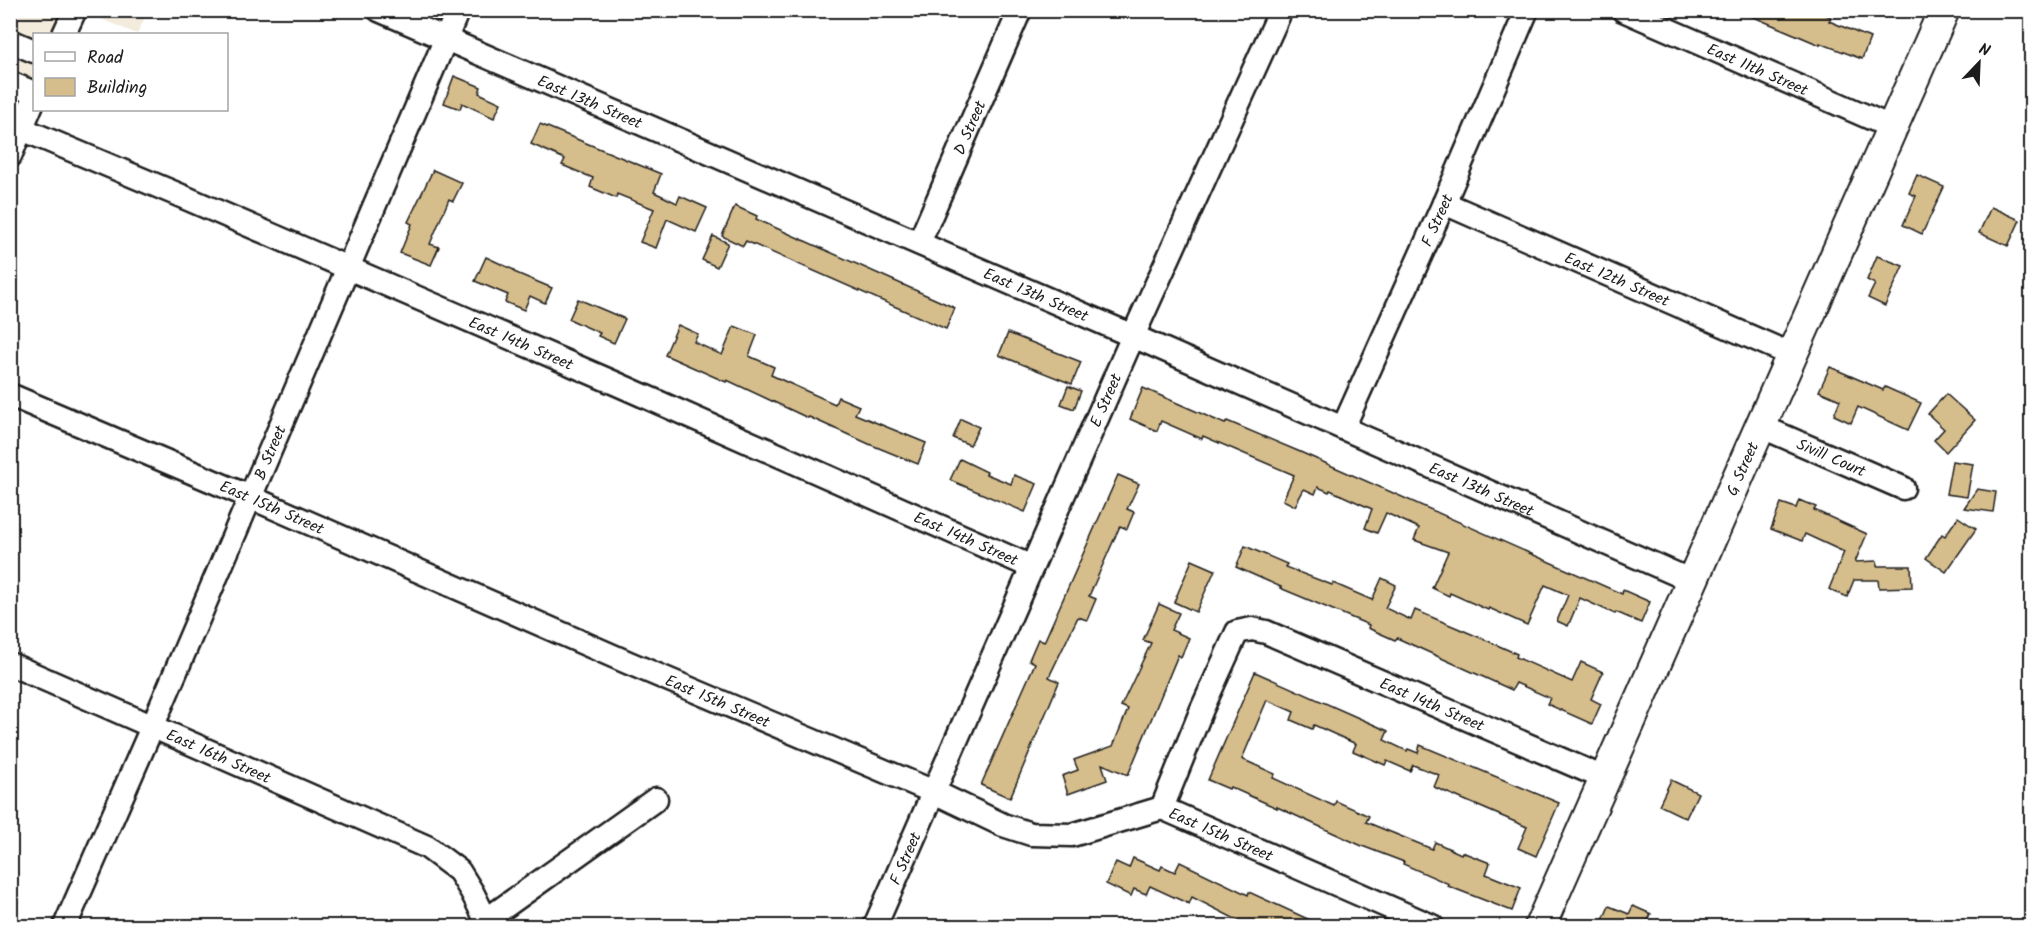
<svg xmlns="http://www.w3.org/2000/svg" width="2042" height="937" viewBox="0 0 2042 937" font-family="Kalam,sans-serif">
<style>
.built{fill:#f3ebdc}
.building{fill:#d6bd8c;stroke:#1c1c1c;stroke-width:1.5}
.lines{fill:none;stroke-linecap:round;stroke-linejoin:round}
.minor-casing{stroke:#1c1c1c;stroke-width:27}
.major-casing{stroke:#1c1c1c;stroke-width:34}
.minor{stroke:#fff;stroke-width:22}
.major{stroke:#fff;stroke-width:30}
.labels{text-anchor:middle;stroke-width:6;stroke-linejoin:round;paint-order:stroke}
.street-label{font-size:16px;fill:#1c1c1c;stroke:#fff}
</style>
<rect width="100%" height="100%" fill="#fff"/>
<filter id="ink" filterUnits="userSpaceOnUse"><feTurbulence type="fractalNoise" baseFrequency=".0167" numOctaves="2"/><feDisplacementMap in="SourceGraphic" scale="12" xChannelSelector="R" yChannelSelector="G"/><feConvolveMatrix kernelMatrix="1 2 1 2 8 2 1 2 1" color-interpolation-filters="sRGB"/></filter>
<g filter="url(#ink)">
<g class="built">
<polygon points="11,11 78,11 67,34 34,34 34,108 29,121 11,112"/>
<polygon points="82,11 148,11 137,34"/>
</g>
<g class="building">
<polygon points="1737,10 1815,10 1831,17 1829,21 1870,38 1862,59 1820,43 1820,45"/>
<polygon points="454,76 481,87 479,93 501,103 494,118 462,103 460,109 444,103"/>
<polygon points="540,124 661,174 654,192 677,203 680,196 707,208 696,232 667,219 656,248 640,242 654,209 617,194 616,198 590,187 593,178 562,165 565,159 531,144"/>
<polygon points="433,170 462,183 453,201 449,199 430,244 439,247 431,265 400,253 412,224 408,222"/>
<polygon points="1917,175 1944,187 1922,234 1903,225 1916,196 1909,193"/>
<polygon points="735,206 757,216 756,219 955,308 946,329 746,241 743,246 722,236"/>
<polygon points="1991,207 2020,220 2008,246 1979,233"/>
<polygon points="713,236 728,243 717,267 702,260"/>
<polygon points="1877,256 1903,266 1885,306 1868,298 1875,284 1867,280"/>
<polygon points="486,257 514,270 514,272 552,288 545,303 530,296 524,310 505,302 508,295 475,281"/>
<polygon points="578,299 625,319 614,343 598,336 600,333 569,319"/>
<polygon points="678,325 698,334 694,342 722,355 734,326 757,335 749,356 774,367 771,375 835,404 838,397 859,406 855,414 926,443 918,464 869,444 809,417 808,418 727,380 726,382 665,355"/>
<polygon points="1008,333 1081,362 1072,384 999,355"/>
<polygon points="1830,367 1883,390 1885,387 1921,403 1908,430 1858,407 1851,423 1834,415 1840,400 1819,391"/>
<polygon points="1068,386 1081,391 1074,409 1061,404"/>
<polygon points="1143,388 1225,424 1227,421 1298,451 1622,594 1623,590 1650,602 1641,623 1616,612 1615,614 1580,598 1568,626 1557,621 1568,595 1545,585 1527,625 1489,608 1488,610 1450,593 1449,596 1432,588 1448,552 1414,540 1419,528 1386,513 1377,533 1365,528 1372,509 1330,490 1329,492 1318,487 1315,494 1304,489 1295,506 1283,500 1294,475 1203,436 1202,439 1161,421 1157,431 1130,419"/>
<polygon points="1946,394 1975,420 1946,452 1934,440 1944,429 1928,414"/>
<polygon points="961,419 979,427 970,445 953,438"/>
<polygon points="960,459 987,472 986,474 1011,484 1014,475 1037,484 1025,512 950,480"/>
<polygon points="1952,461 1973,464 1967,497 1946,494"/>
<polygon points="1118,475 1139,484 1127,509 1134,512 1127,529 1120,526 1089,596 1096,599 1087,620 1078,617 1049,677 1059,682 1010,798 981,785 1035,663 1029,660 1038,639 1044,642"/>
<polygon points="1977,489 1996,492 1993,512 1964,508"/>
<polygon points="1799,500 1816,507 1814,510 1867,534 1855,562 1877,561 1877,566 1911,566 1912,587 1879,588 1878,580 1854,580 1847,597 1829,589 1844,552 1805,534 1802,541 1771,529 1781,503 1796,508"/>
<polygon points="1958,517 1976,529 1946,572 1926,558 1942,534 1945,536"/>
<polygon points="1245,546 1287,564 1285,567 1332,585 1333,583 1372,600 1382,578 1396,585 1385,608 1411,620 1415,610 1488,641 1517,654 1516,657 1572,682 1581,662 1603,672 1591,699 1601,704 1592,724 1547,704 1550,698 1516,683 1512,690 1397,638 1395,640 1368,628 1369,625 1280,588 1281,587 1236,567"/>
<polygon points="1192,560 1215,570 1196,612 1174,602"/>
<polygon points="1159,604 1179,613 1171,630 1189,638 1181,657 1178,655 1128,775 1102,764 1107,780 1068,794 1062,776 1078,770 1074,760 1113,746 1128,709 1121,706 1151,643 1143,640"/>
<polygon points="1255,672 1388,731 1384,740 1407,751 1408,749 1418,753 1420,745 1559,803 1536,856 1518,848 1527,827 1434,787 1439,775 1413,765 1410,771 1387,761 1385,765 1353,751 1356,744 1314,725 1312,729 1291,720 1294,712 1267,700 1242,759 1275,774 1273,778 1334,806 1336,801 1369,816 1366,822 1432,849 1435,842 1461,854 1462,852 1490,863 1486,874 1521,888 1512,911 1448,886 1449,884 1403,864 1404,862 1362,846 1277,807 1277,808 1230,787 1229,789 1208,780"/>
<polygon points="1671,780 1698,793 1686,818 1659,805"/>
<polygon points="1133,858 1160,870 1162,866 1175,872 1180,862 1248,895 1249,892 1325,927 1251,927 1192,897 1189,904 1150,886 1146,894 1134,889 1131,896 1106,884 1116,862 1129,868"/>
<polygon points="1609,906 1629,914 1633,906 1651,914 1647,923 1655,927 1600,927"/>
</g>
<g class="lines">
<g class="minor-casing">
<g id="minor">
<path id="s1" d="M379 10 1133 336 1692 581"/>
<path id="s2" d="M1623 10 1891 127"/>
<polyline points="64,34 75,10"/>
<polyline points="10,41 34,51"/>
<polyline points="10,83 34,93"/>
<path id="s3" d="M10 124 179 195 617 384 1032 567"/>
<polyline points="10,156 34,99"/>
<path id="s4" d="M1444 203 1792 355"/>
<path id="s5" d="M919 243 1020 10"/>
<path id="s6" d="M10 395 250 497 629 663 934 792 1003 825 1031 834 1072 835 1162 808 1432 926"/>
<path id="s7" d="M1760 426 1903 488"/>
<path id="s8" d="M1343 428 1444 203 1527 10"/>
<path id="s9" d="M10 664 427 847 459 871 472 892 489 926"/>
<path id="s10" d="M1162 808 1202 709 1237 632 1252 629 1266 632 1604 778"/>
<polyline points="486,920 656,799"/>
<path id="s11" d="M65 926 153 725 458 10"/>
<path id="s12" d="M875 926 1133 336 1281 10"/>
</g>
</g>
<g class="major-casing">
<g id="major">
<path id="s13" d="M1540 926 1944 10"/>
</g>
</g>
<use href="#minor" class="minor"/>
<use href="#major" class="major"/>
</g>
</g>
<g class="labels">
<g class="street-label">
<text dy="6" stroke="none"><textPath href="#s2" startOffset="147">East 11th Street</textPath></text>
<text dy="6" stroke="none"><textPath href="#s1" startOffset="230">East 13th Street</textPath></text>
<text dy="6" stroke="none"><textPath href="#s5" startOffset="126">D Street</textPath></text>
<text dy="6" stroke="none"><textPath href="#s8" startOffset="228">F Street</textPath></text>
<text dy="6" stroke="none"><textPath href="#s4" startOffset="189">East 12th Street</textPath></text>
<text dy="6" stroke="none"><textPath href="#s1" startOffset="716">East 13th Street</textPath></text>
<text dy="6" stroke="none"><textPath href="#s3" startOffset="556">East 14th Street</textPath></text>
<text dy="6" stroke="none"><textPath href="#s12" startOffset="574">E Street</textPath></text>
<text dy="6" stroke="none"><textPath href="#s11" startOffset="516">B Street</textPath></text>
<text dy="6" stroke="none"><textPath href="#s7" startOffset="78">Sivill Court</textPath></text>
<text dy="6" stroke="none"><textPath href="#s13" startOffset="500">G Street</textPath></text>
<text dy="6" stroke="none"><textPath href="#s1" startOffset="1202">East 13th Street</textPath></text>
<text dy="6" stroke="none"><textPath href="#s6" startOffset="285">East 15th Street</textPath></text>
<text dy="6" stroke="none"><textPath href="#s3" startOffset="1042">East 14th Street</textPath></text>
<text dy="6" stroke="none"><textPath href="#s6" startOffset="771">East 15th Street</textPath></text>
<text dy="6" stroke="none"><textPath href="#s10" startOffset="402">East 14th Street</textPath></text>
<text dy="6" stroke="none"><textPath href="#s9" startOffset="228">East 16th Street</textPath></text>
<text dy="6" stroke="none"><textPath href="#s6" startOffset="1311">East 15th Street</textPath></text>
<text dy="6" stroke="none"><textPath href="#s12" startOffset="74">F Street</textPath></text>
</g>
</g>
<rect width="2042" height="937" fill="none" stroke="#fff" stroke-width="36"/>
<rect x="18" y="18" width="2006" height="901" fill="none" stroke="#1c1c1c" stroke-width="2" filter="url(#ink)"/>
<rect x="33" y="33" width="195" height="78" fill="#ffffff" stroke="#a4a4a4" stroke-width="1.5"/>
<rect x="45" y="52" width="30" height="9" fill="#ffffff" stroke="#a4a4a4" stroke-width="1.5"/>
<text x="87" y="63" font-size="18" fill="#1c1c1c">Road</text>
<rect x="45" y="78" width="30" height="18" fill="#d6bd8c" stroke="#a4a4a4" stroke-width="1.5"/>
<text x="87" y="93" font-size="18" fill="#1c1c1c">Building</text>
<g transform="translate(1979 63) rotate(23)" stroke="#ffffff" stroke-width="4.5" paint-order="stroke">
<path d="M0-4.5L10 22L0 15L-10 22Z" fill="#1c1c1c"/>
<text y="-9" font-size="16" font-weight="bold" text-anchor="middle" fill="#1c1c1c">N</text>
</g>
</svg>
